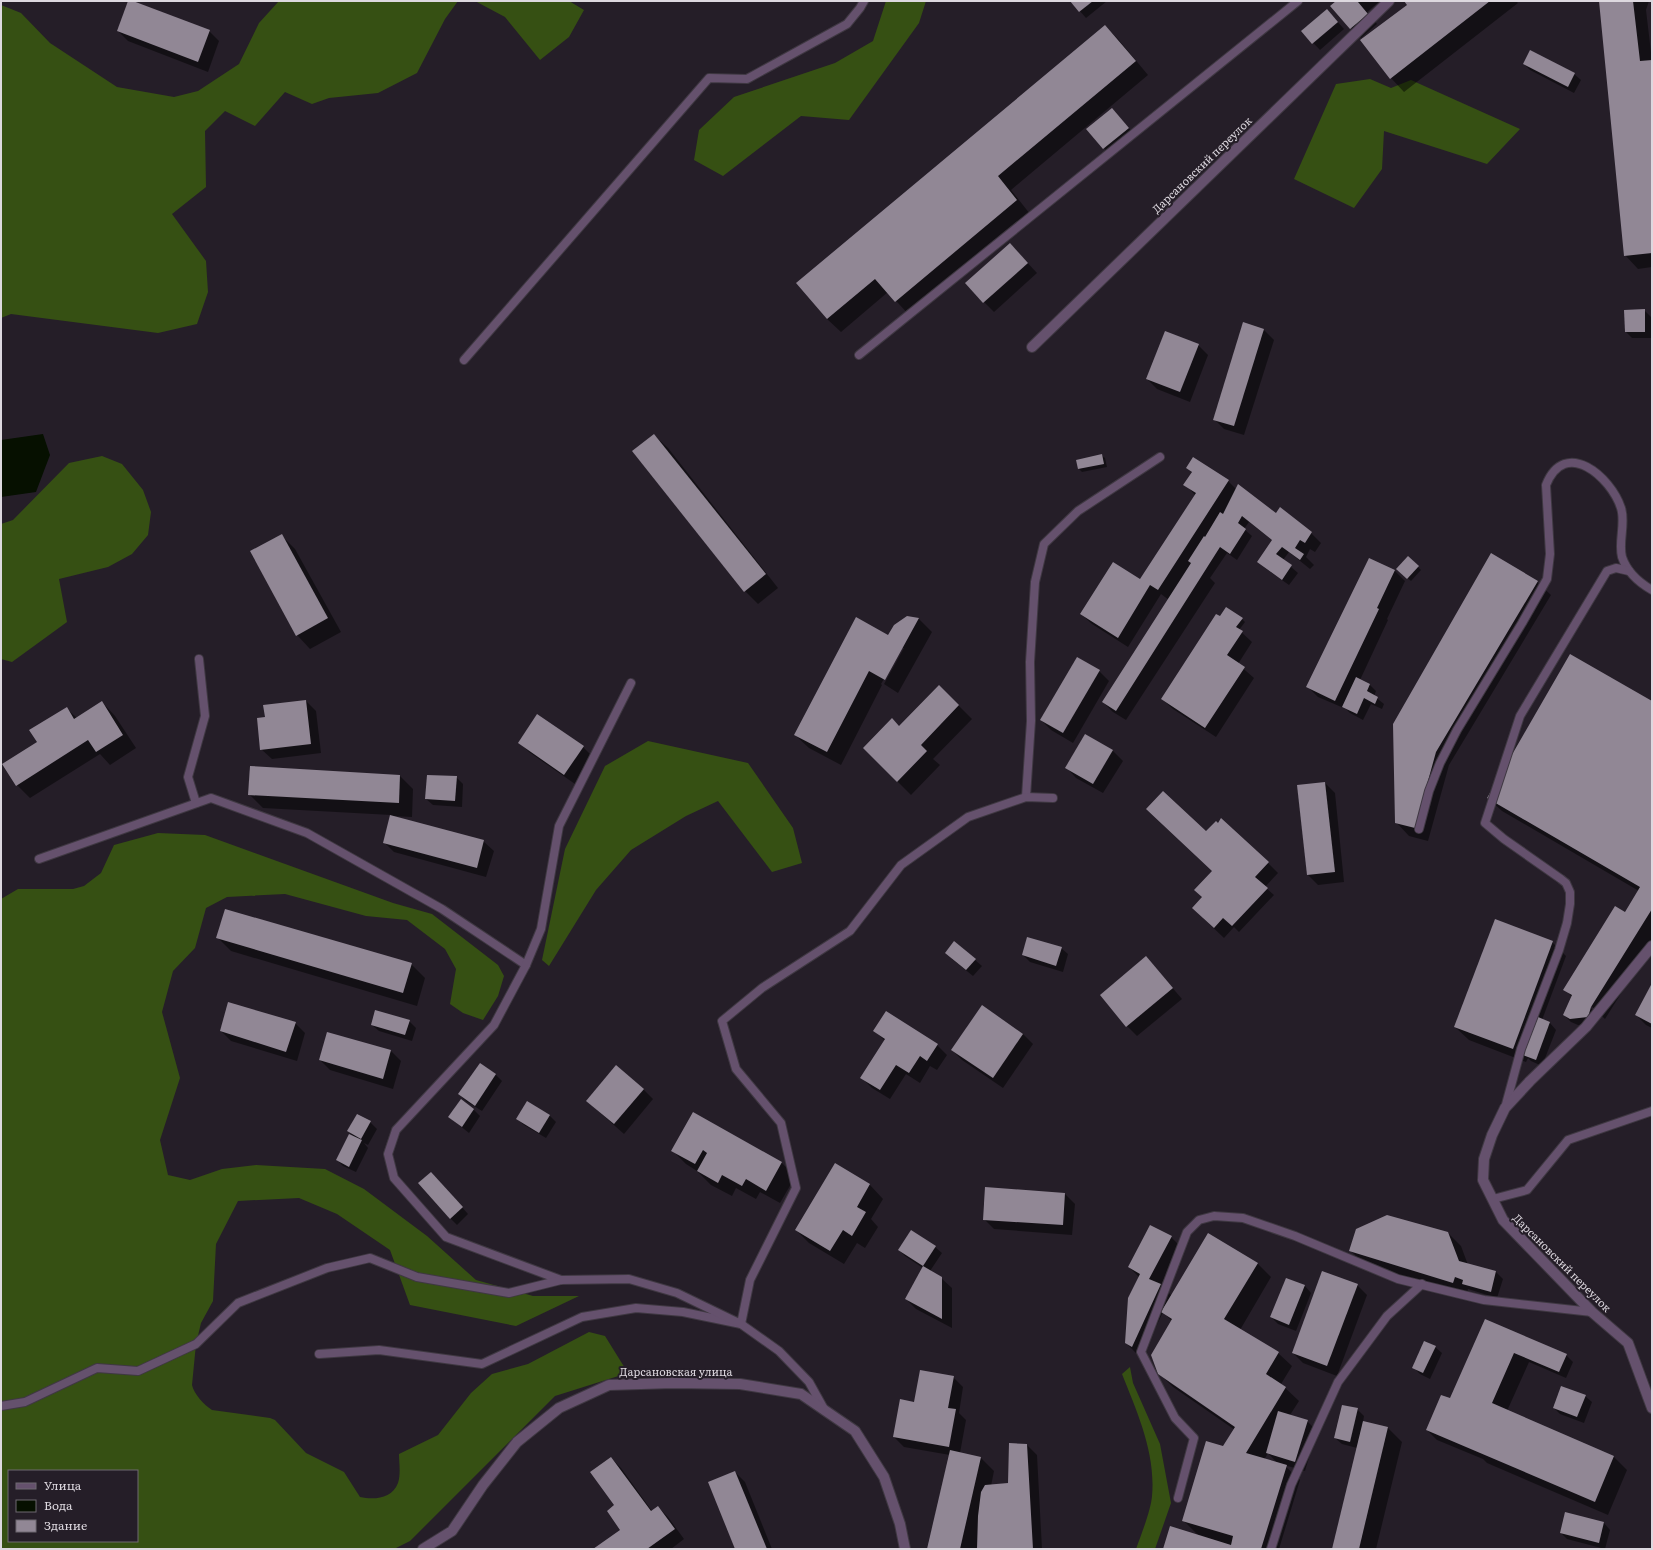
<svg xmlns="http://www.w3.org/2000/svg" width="1653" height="1550" viewBox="0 0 1653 1550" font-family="Literata,serif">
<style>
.forest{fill:#365013;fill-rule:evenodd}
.water{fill:#061000}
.shadow{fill:#0007;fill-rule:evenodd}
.building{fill:#918795}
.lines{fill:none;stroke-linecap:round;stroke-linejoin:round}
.lane-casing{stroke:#3f3842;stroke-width:10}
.street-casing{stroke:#3f3842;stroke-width:12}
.lane{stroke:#65516d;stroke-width:8}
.street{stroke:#65516d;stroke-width:10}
.labels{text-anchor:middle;stroke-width:4;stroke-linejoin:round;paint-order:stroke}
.street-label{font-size:11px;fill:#ddd8df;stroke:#251e28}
</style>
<rect width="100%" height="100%" fill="#251e28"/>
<g class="forest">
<polygon points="279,1 458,1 445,19 417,73 378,93 329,98 312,104 285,92 255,126 225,111 205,131 206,187 172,214 206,261 208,292 197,324 158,333 11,314 1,318 1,5 21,13 50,43 117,87 174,97 198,91 239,64 259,23"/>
<polygon points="475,1 569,1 584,10 569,37 540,60 505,17"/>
<polygon points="886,1 926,1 919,23 849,120 801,116 723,176 694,160 699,130 734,97 835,63 873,41"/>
<polygon points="1370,79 1391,88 1411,80 1520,129 1487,164 1384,131 1382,169 1354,208 1294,179 1336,84"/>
<polygon points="102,456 122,464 143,490 151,512 148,535 132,554 108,567 59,579 67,622 12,662 1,659 1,524 13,520 69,463"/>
<polygon points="648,741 748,763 793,828 802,863 772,872 718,801 686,816 631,850 596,890 549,966 542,960 565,849 605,766"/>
<path d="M158 833 205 835 393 903 432 914 498 965 504 976 498 996 483 1020 463 1013 450 1004 456 969 445 949 407 920 366 916 285 894 227 897 206 908 195 948 173 971 162 1012 180 1078 160 1140 168 1175 190 1180 222 1169 256 1165 325 1169 364 1189 427 1236 476 1280 533 1296H579L516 1326 410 1305 390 1250 337 1214 299 1198 238 1201 216 1244 213 1301 201 1323 196 1344 192 1385C194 1394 204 1405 212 1410L270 1418 275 1420 306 1453 344 1472 360 1497C374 1500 392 1499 398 1483 401 1474 399 1462 399 1454L438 1435 471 1393 492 1374 528 1364 589 1332 605 1336 628 1373 555 1396 410 1541 394 1549 225 1548 1 1549V899L18 889H73L84 886 101 873 114 845ZM9 1471H137V1541H9Z"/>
<path d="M1130 1367 1133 1383 1160 1444 1171 1503 1155 1549H1136C1141 1535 1151 1510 1152 1496 1156 1453 1137 1412 1122 1374Z"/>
</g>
<polygon class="water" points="43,434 50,455 36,492 1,497 1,440"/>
<g class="shadow">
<polygon points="130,1 209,31 219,41 208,72 128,41 118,31"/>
<polygon points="1071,1 1107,1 1086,18"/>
<polygon points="1337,1 1380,1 1367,12 1377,24 1361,38 1331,6"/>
<polygon points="1405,1 1516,1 1518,3 1404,92 1391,78 1408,5"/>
<polygon points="1600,1 1649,1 1646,10 1652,61 1652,267 1638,269 1625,255"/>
<polygon points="1327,10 1344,29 1320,50 1302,31"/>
<polygon points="1105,26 1118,39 1148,75 1011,190 1030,214 909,315 888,292 841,332 827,319 798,283"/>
<polygon points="1524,64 1574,74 1581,80 1574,93 1530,70"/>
<polygon points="1112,109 1135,135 1110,155 1088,129"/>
<polygon points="1010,244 1037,273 994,312 984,302"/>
<polygon points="1644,310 1651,317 1651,338 1632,338 1626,332"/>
<polygon points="1264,330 1274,340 1244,435 1224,429 1214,419"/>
<polygon points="1198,345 1208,355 1190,402 1157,389 1147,379"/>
<polygon points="654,435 668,448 778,588 758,604 745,591"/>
<polygon points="1102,456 1105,458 1107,467 1082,472 1079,469"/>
<polygon points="1187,467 1228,481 1236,489 1277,514 1281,509 1311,533 1321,543 1315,552 1310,549 1306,557 1314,565 1310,569 1289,552 1283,560 1298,573 1289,585 1265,568 1258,562 1273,541 1249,522 1244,529 1252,536 1237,560 1227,553 1210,578 1215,583 1126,720 1113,712 1103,702 1169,600 1161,594 1128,647 1092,624 1081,614 1141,580 1195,495 1185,484 1192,473"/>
<polygon points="281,535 295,549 341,632 310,649 297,635"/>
<polygon points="1408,557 1421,570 1411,581 1397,569"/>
<polygon points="1369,559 1395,571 1405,581 1387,619 1388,620 1360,680 1370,685 1376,691 1374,696 1384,704 1382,709 1371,704 1363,720 1350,713 1346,709 1318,697 1308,687"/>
<polygon points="1537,582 1551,595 1449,765 1428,841 1409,836 1396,822 1394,724"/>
<polygon points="907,617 919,619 932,632 898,693 884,684 904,648 902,648 881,684 882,685 841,765 809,748 795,735"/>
<polygon points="1242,619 1245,622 1239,630 1252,642 1238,664 1254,678 1216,737 1173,709 1162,699"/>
<polygon points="1099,671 1109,681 1073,743 1051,730 1041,720"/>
<polygon points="939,686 972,719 933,759 940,765 911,795 864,748 899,727"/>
<polygon points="306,701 316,711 321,753 272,759 261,749 266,717"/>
<polygon points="102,702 115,716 136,748 110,765 100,754 30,798 17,785 38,743 66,708 77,718"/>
<polygon points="1652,703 1652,944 1605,1019 1588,1003 1587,1004 1599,1016 1594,1023 1578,1025 1571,1022 1564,1015 1572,997 1565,989 1625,914 1639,891 1502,811 1488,798"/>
<polygon points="1086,735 1113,751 1123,761 1103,793 1076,778 1066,767"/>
<polygon points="519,742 583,747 593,757 575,784 529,752"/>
<polygon points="400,776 413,789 412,817 391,816 483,841 494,851 486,877 394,852 384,842 391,815 263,808 249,794"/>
<polygon points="456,777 463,784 462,807 433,805 426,799"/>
<polygon points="1325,783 1335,793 1344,882 1318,885 1308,875"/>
<polygon points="1206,833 1268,863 1278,873 1265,887 1274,895 1239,932 1234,927 1224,938 1203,918 1203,897 1213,871"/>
<polygon points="218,938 411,964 425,978 417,1006 231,951"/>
<polygon points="1552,942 1566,956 1542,1020 1550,1023 1556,1030 1542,1066 1531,1061 1528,1058 1526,1062 1469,1040 1455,1027"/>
<polygon points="1061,948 1068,954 1063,972 1030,962 1023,955"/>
<polygon points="1146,957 1182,999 1137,1036 1127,1026"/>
<polygon points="952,959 975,960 982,966 973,976"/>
<polygon points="1652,985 1652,1028 1646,1025 1636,1015"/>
<polygon points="409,1021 416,1028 412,1041 379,1031 372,1025"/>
<polygon points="295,1023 305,1033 297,1061 231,1041 221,1031"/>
<polygon points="875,1031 937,1045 947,1055 937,1070 930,1066 920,1083 906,1074 890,1099 872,1088 862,1078 885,1041"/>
<polygon points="1023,1034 1033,1044 1003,1088 962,1060 952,1050"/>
<polygon points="391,1051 401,1061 393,1089 330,1070 320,1060"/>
<polygon points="480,1064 496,1075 502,1081 482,1111 466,1101 459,1094"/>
<polygon points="643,1089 653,1099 624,1134 587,1101"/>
<polygon points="474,1110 480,1116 469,1133 449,1117"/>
<polygon points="693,1114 782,1163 795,1177 780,1203 760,1192 756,1199 736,1188 732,1196 711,1185 697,1171 686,1164 673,1151"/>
<polygon points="549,1115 556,1122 546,1138 524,1125 517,1119"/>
<polygon points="370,1122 377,1129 368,1145 364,1143 368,1148 356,1172 343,1166 337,1160 354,1137 348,1131"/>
<polygon points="835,1164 870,1185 883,1199 871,1219 878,1227 865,1248 857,1243 844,1264 809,1243 796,1230"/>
<polygon points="438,1180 468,1214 457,1225 450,1218"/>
<polygon points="1065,1194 1075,1204 1072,1235 994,1229 984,1219"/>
<polygon points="1447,1232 1461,1246 1468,1265 1496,1272 1503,1279 1497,1298 1468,1289 1466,1296 1364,1264 1350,1250"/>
<path d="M1171 1237 1181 1247 1161 1285 1172 1296 1258 1264 1271 1277 1240 1330 1278 1353 1292 1366 1281 1384 1299 1401 1290 1415 1307 1421 1317 1431 1305 1471 1284 1465 1300 1480 1279 1549H1164L1198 1535 1183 1520 1223 1447 1235 1430 1173 1387 1159 1373 1172 1321 1163 1312 1142 1356 1136 1353 1126 1343 1139 1277 1129 1267ZM1169 1380 1240 1429 1239 1430 1169 1382ZM1268 1453 1278 1464 1264 1460Z"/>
<polygon points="935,1247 942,1253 930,1271 941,1278 952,1288 952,1328 916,1309 906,1299 923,1268 905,1256 899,1250"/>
<polygon points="1287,1279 1305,1286 1311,1293 1296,1331 1278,1324 1271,1317"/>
<polygon points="1357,1285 1367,1295 1337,1376 1303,1363 1293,1353"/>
<polygon points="1485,1320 1566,1355 1573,1362 1566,1378 1529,1362 1507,1411 1614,1457 1627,1470 1608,1515 1487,1463 1483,1459 1437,1440 1427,1430 1454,1401"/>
<polygon points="1435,1347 1442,1353 1430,1379 1420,1374 1413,1367"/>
<polygon points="953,1377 963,1387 959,1413 966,1420 960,1453 981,1458 994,1471 991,1486 1009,1484 1027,1445 1037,1455 1042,1549 978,1549 977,1547 976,1549 928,1549 950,1455 904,1447 894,1437 915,1403"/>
<polygon points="1585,1396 1592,1402 1584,1423 1560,1414 1554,1408"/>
<polygon points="1357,1409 1364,1416 1363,1422 1388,1428 1402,1442 1376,1549 1333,1549 1357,1448 1342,1444 1335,1438"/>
<polygon points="611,1458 621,1468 652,1511 658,1507 668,1517 684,1539 671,1549 595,1549 624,1534 615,1506"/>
<polygon points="735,1472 745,1482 772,1549 737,1549"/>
<polygon points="1604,1523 1610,1530 1605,1549 1567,1539 1561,1533"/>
</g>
<g class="building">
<polygon points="128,1 133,1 210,30 198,62 117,31"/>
<polygon points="1070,1 1093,1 1079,12"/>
<polygon points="1336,1 1359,1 1358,2 1368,14 1350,29 1330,6"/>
<polygon points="1404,1 1490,1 1390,79 1360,40 1407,5"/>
<polygon points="1599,1 1633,1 1640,61 1652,60 1652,253 1624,256"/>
<polygon points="1327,9 1338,22 1312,44 1301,31"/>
<polygon points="1105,25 1136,61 998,176 1017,200 895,302 875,279 827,319 796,283"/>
<polygon points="1530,50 1575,73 1568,87 1523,64"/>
<polygon points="1112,108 1129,128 1103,149 1086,129"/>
<polygon points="1010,243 1028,263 983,303 965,283"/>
<polygon points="1645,309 1645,332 1625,332 1624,310"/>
<polygon points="1243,322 1264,329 1234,426 1213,420"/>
<polygon points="1165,331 1199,344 1180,392 1146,379"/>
<polygon points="654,434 766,574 744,592 632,451"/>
<polygon points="1102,454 1104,464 1078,469 1076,460"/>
<polygon points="1193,457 1229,480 1158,590 1150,585 1118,638 1080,614 1113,562 1140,579 1196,493 1183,485 1192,472 1186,468"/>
<polygon points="1238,484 1276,513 1280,507 1312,532 1305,543 1300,540 1295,548 1304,554 1300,560 1282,547 1276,554 1292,565 1282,580 1257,562 1272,540 1242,516 1238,523 1246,529 1230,554 1220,547 1116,711 1102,702 1191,563 1188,561 1204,536 1205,537 1220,512 1223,514"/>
<polygon points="282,534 328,618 296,636 250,551"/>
<polygon points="1491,553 1538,581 1436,752 1415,828 1395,823 1393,724"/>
<polygon points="1408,556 1419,566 1407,579 1396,569"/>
<polygon points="1369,558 1395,570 1377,608 1379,609 1335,701 1306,687"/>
<polygon points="1226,607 1243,618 1236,627 1243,631 1227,655 1245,667 1205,728 1161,699 1216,614 1220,616"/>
<polygon points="907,616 919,618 885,680 869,671 827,752 794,735 856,617 888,635 894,625"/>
<polygon points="1570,654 1652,701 1652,909 1591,1007 1588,1017 1570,1019 1563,1015 1572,995 1563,990 1615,906 1625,912 1640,887 1487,798"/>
<polygon points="1077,657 1100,670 1063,733 1040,720"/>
<polygon points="1356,677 1370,684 1367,691 1378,697 1375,704 1364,698 1357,714 1342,707"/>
<polygon points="939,685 959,705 921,745 927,751 897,782 863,748 892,718 899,726"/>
<polygon points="306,700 311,744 260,750 257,718 265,717 263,705"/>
<polygon points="102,701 123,735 96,752 88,740 16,786 2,764 37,742 29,730 67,707 74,719"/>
<polygon points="537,714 584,746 564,775 518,743"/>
<polygon points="1085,734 1113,750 1093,784 1065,768"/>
<polygon points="250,766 400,775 399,803 248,795"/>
<polygon points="427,775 457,776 455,801 425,799"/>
<polygon points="1325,782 1335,872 1307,875 1297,785"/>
<polygon points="1163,791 1206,831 1216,821 1218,823 1221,818 1269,862 1255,877 1268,888 1232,926 1223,918 1214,928 1192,908 1202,897 1194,890 1212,871 1146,809"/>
<polygon points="390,815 484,840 477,868 383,843"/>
<polygon points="225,909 412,963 403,993 216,938"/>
<polygon points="1495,919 1553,941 1513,1049 1454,1027"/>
<polygon points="1027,937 1062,947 1056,966 1022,955"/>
<polygon points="954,941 976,959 966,970 945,953"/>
<polygon points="1146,956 1173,988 1126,1027 1100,995"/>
<polygon points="1652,983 1652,1024 1635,1015"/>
<polygon points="228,1002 296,1022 286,1052 220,1031"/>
<polygon points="982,1005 1023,1034 993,1078 951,1050"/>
<polygon points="375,1010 410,1020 405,1035 371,1025"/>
<polygon points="886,1011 938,1044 927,1061 920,1056 909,1073 896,1065 880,1090 860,1078 885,1039 873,1031"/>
<polygon points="1538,1017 1550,1022 1536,1060 1523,1055"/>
<polygon points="327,1032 391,1050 383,1079 319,1060"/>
<polygon points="480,1063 496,1074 475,1106 458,1094"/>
<polygon points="616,1065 644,1089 614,1124 586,1101"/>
<polygon points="461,1099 474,1109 462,1127 448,1117"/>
<polygon points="527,1101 550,1115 539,1133 516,1119"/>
<polygon points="693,1112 782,1162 766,1191 746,1179 742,1186 722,1175 718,1183 697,1171 707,1153 703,1150 695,1164 671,1151"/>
<polygon points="357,1114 371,1121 361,1139 347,1131"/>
<polygon points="349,1134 362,1140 349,1167 336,1160"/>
<polygon points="835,1163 870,1184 857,1207 866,1212 852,1236 843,1230 830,1251 795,1230"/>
<polygon points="431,1172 463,1207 450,1219 418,1183"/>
<polygon points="985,1187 1065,1193 1063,1225 983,1220"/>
<polygon points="1387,1215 1448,1232 1459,1261 1496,1271 1491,1292 1462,1284 1463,1280 1455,1277 1453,1283 1349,1251 1356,1229"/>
<polygon points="1150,1225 1172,1236 1149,1279 1161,1284 1132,1347 1125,1343 1128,1298 1140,1274 1128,1267"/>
<polygon points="911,1230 936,1246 923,1266 898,1250"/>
<polygon points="1208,1233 1258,1263 1224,1319 1279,1352 1266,1374 1286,1387 1246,1453 1287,1465 1261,1549 1163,1549 1170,1526 1231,1545 1233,1536 1182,1521 1206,1441 1223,1446 1235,1427 1158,1374 1151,1355 1172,1319 1161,1312"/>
<polygon points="923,1266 942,1277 942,1319 905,1299"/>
<polygon points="1322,1271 1358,1284 1327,1366 1292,1353"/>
<polygon points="1286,1278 1305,1285 1289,1325 1270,1317"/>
<polygon points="1485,1319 1567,1354 1559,1372 1514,1353 1492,1403 1614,1456 1595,1502 1426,1430 1441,1395 1450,1398"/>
<polygon points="1424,1341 1436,1346 1423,1373 1412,1368"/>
<polygon points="920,1370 954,1376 948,1408 956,1409 949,1447 893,1437 900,1399 914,1402"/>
<polygon points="1561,1386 1586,1395 1577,1417 1553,1408"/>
<polygon points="1342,1405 1358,1408 1350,1442 1334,1438"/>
<polygon points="1278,1411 1308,1420 1295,1462 1266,1453"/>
<polygon points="1363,1421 1388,1427 1359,1549 1332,1549"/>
<polygon points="1009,1443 1027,1444 1033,1549 977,1549 978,1516 981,1492 985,1485 1008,1483"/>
<polygon points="950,1450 981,1457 960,1549 927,1549"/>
<polygon points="611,1457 651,1511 658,1506 675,1529 647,1549 593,1549 620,1530 607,1511 614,1505 590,1472"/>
<polygon points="735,1471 767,1549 735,1549 708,1482"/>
<polygon points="1565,1512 1604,1522 1599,1543 1560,1533"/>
</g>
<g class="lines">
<g class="lane-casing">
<g id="lane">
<polyline points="859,355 1298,1"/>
<polyline points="464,360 709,78 747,79 847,24 860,8 864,1"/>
<polyline points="1026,797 1031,721 1030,662 1035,582 1044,544 1078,511 1160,457"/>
<polyline points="196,803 188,777 205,716 199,659"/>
<path d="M1419 829 1429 791 1440 763 1457 730 1522 623 1547 579 1550 554 1546 485C1565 437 1611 477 1621 508 1626 523 1618 542 1622 557 1627 572 1638 582 1652 590"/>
<polyline points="39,859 211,798 307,833 442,909 526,965"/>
<polyline points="1505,1108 1521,1049 1559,950 1567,923 1570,904 1570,892 1566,883 1561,879 1504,839 1485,823 1520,716 1607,571 1616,568 1629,571"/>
<polyline points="1493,1199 1527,1190 1568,1140 1652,1111"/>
<polyline points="561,1280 446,1237 394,1178 388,1154 396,1130 494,1025 526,965 541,929 559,826 631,683"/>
<polyline points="319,1354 379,1350 482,1364 582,1317 636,1308 683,1312 741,1324 750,1280 796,1188 781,1123 736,1069 722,1021 762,988 850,931 901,865 968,817 1026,797 1053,798"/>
<polyline points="1,1406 25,1402 97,1368 138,1371 196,1344 238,1303 327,1268 370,1258 417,1277 509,1293 561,1280 629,1279 677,1293 741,1324 779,1351 809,1382 824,1409"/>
<polyline points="1178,1498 1194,1438 1175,1418 1141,1352 1187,1232 1199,1220 1214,1216 1243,1218 1295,1236 1398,1279 1484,1300 1592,1312"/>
<polyline points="1271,1549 1291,1485 1338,1382 1387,1316 1422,1284"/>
</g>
</g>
<g class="street-casing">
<g id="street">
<polyline points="1032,347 1389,1"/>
<polyline points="1652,946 1586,1027 1530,1081 1505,1108 1492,1135 1484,1159 1483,1180 1503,1220 1592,1312 1628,1343 1652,1408"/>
<polyline points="423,1549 452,1531 483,1485 517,1442 559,1408 609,1385 673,1383 740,1384 801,1394 855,1431 884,1477 900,1524 905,1549"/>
</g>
</g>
<use href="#lane" class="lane"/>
<use href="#street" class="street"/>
</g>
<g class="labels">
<g class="street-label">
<text transform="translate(1202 165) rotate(-44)" y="4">Дарсановский переулок</text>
<text transform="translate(1562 1263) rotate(45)" y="4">Дарсановский переулок</text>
<text x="676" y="1376">Дарсановская улица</text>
</g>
</g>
<rect width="1653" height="1550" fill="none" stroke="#ddd8df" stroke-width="4"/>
<rect x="8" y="1470" width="130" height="72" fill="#251e28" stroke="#6f6871"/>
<rect x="16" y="1483" width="20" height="6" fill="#65516d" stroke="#6f6871"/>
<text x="44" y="1490" font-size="12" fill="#ddd8df">Улица</text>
<rect x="16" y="1500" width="20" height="12" fill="#061000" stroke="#6f6871"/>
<text x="44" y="1510" font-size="12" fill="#ddd8df">Вода</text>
<rect x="16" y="1520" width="20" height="12" fill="#918795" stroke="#6f6871"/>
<text x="44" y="1530" font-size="12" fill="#ddd8df">Здание</text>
</svg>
